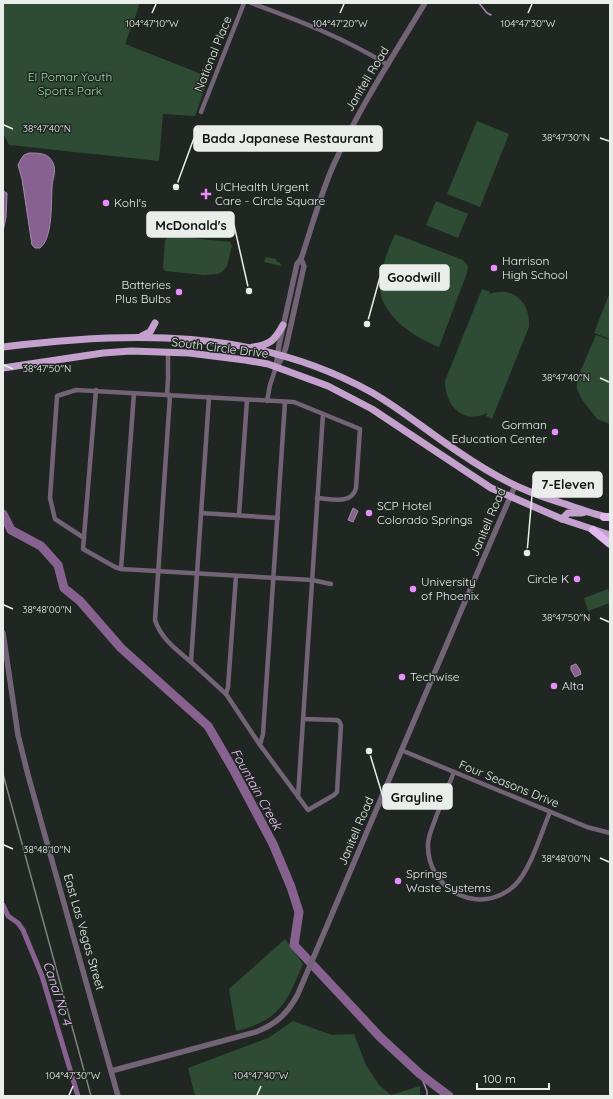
<svg xmlns="http://www.w3.org/2000/svg" width="613" height="1099" viewBox="0 0 613 1099" font-family="Quicksand,sans-serif">
<style>
.green{fill:#2e4c34}
.water{fill:#876290;stroke:#a48cab}
.lines{fill:none;stroke-linecap:round;stroke-linejoin:round}
.stream{stroke:#a48cab;stroke-width:1.5}
.canal{stroke:#876290;stroke-width:5}
.river{stroke:#876290;stroke-width:9}
.minor{stroke:#736377;stroke-width:4.5}
.tertiary{stroke:#736377;stroke-width:5.5}
.primary{stroke:#c3a1cc;stroke-width:7}
.motorway{stroke:#e3baed;stroke-width:8}
.rail{stroke:#7d837e;stroke-width:1.5}
.ticks{fill:none;stroke:#e9eeea;stroke-width:1.5}
.poi-dot{fill:#e88eff;stroke:#202621;stroke-width:1.5}
.labels{text-anchor:middle;stroke-width:3;stroke-linejoin:round;paint-order:stroke}
.street-label{font-size:12px;fill:#e9eeea;stroke:#202621}
.park-label{font-size:12px;fill:#92dfa3;stroke:#202621}
.poi-label{font-size:12px;fill:#e9eeea;stroke:#202621;text-anchor:start}
.water-label{font-size:13px;font-style:italic;fill:#f0c3fb;stroke:#202621}
.ticks-label{font-size:10px;text-anchor:middle;fill:#e9eeea;stroke:#202621;stroke-width:3;stroke-linejoin:round;paint-order:stroke}
.leader{fill:none;stroke:#e9eeea;stroke-width:1.5}
.callout-dot{fill:#e9eeea;stroke:#202621;stroke-width:1.5}
.callout{fill:#e9eeea;stroke:#e9eeea;stroke-width:1.5}
.callout-label{font-size:13px;text-anchor:middle;font-weight:bold;fill:#111}
</style>
<rect width="100%" height="100%" fill="#202621"/>
<g class="green">
<polygon points="3,3 139,3 138,9 125,44 209,77 195,116 163,114 159,161 9,145 3,133"/>
<polygon points="477,121 509,134 480,207 447,194"/>
<polygon points="436,201 468,214 458,238 426,225"/>
<path d="M395 234 463 260 468 266 467 273 439 347C415 338 381 316 380 288 380 271 388 249 395 234Z"/>
<polygon points="180,237 231,242 230,244 232,245 227,266 223,271 218,274 204,275 165,271 164,269 163,268 165,240 167,238"/>
<polygon points="266,257 276,259 276,261 280,263 281,266 264,262"/>
<path d="M482 289 490 292 489 294C513 285 531 303 529 327L492 419 486 416 487 413C463 425 445 405 445 381Z"/>
<polygon points="610,292 610,339 594,333"/>
<polygon points="596,335 610,340 610,424 597,419 581,398 577,389 577,379"/>
<polygon points="608,589 610,595 610,603 588,611 584,598"/>
<path d="M285 939 303 964C286 1003 281 1020 236 1031L229 989Z"/>
<polygon points="293,1021 332,1035 354,1034 366,1065 379,1085 391,1095 420,1086 420,1096 195,1096 188,1068 268,1038"/>
</g>
<g class="water">
<path d="M29 153C39 153 49 153 53 163 57 172 52 179 52 188 51 203 53 238 40 248H35L32 245 22 179 18 165 21 159 24 155Z"/>
<polygon points="3,191 7,193 6,217 3,232"/>
<polygon points="353,508 358,511 353,522 348,520"/>
<polygon points="576,664 580,670 581,674 575,677 571,670 571,666"/>
</g>
<g class="lines">
<g class="stream">
<polyline points="479,3 487,13 491,15"/>
<polyline points="420,1074 427,1091 427,1096"/>
</g>
<polyline class="canal" points="3,905 8,916 18,923 23,930 42,976 78,1096"/>
<polyline class="river" points="3,514 11,530 41,546 58,565 64,588 80,601 121,648 208,726 233,769 273,844 291,887 299,912 294,945 380,1037 420,1074 449,1096"/>
<g class="minor">
<path d="M251 3C298 20 344 38 388 65"/>
<polyline points="201,112 244,3"/>
<polyline points="96,390 83,549 115,567 121,569 312,580 331,584"/>
<polyline points="167,395 168,378 168,352"/>
<path d="M170 395 155 620C161 639 177 650 191 662"/>
<polyline points="209,397 191,662 226,694 260,745 308,810 334,795 337,792 341,725 339,721 336,720 303,719"/>
<polyline points="267,401 270,385 276,367"/>
<polyline points="201,513 278,518"/>
<polyline points="239,515 247,400"/>
<path d="M84 538 55 519 50 498 57 396 76 390 294 402 360 429 356 488C352 505 331 499 317 498"/>
<polyline points="121,569 134,393"/>
<polyline points="226,694 228,687 236,576"/>
<polyline points="260,745 263,734 285,402"/>
<polyline points="401,750 587,827 610,833"/>
<path d="M454 772C448 787 442 802 436 817 433 826 429 834 428 843 426 890 480 918 515 885 530 871 542 831 550 812"/>
<polyline points="298,797 323,414"/>
</g>
<g class="tertiary">
<polyline points="277,366 283,356 286,347 304,266 301,259"/>
<path d="M276 367 279 345 297 264 301 259C312 227 320 195 334 164 359 108 393 56 425 3"/>
<polyline points="3,633 18,735 28,775 118,1096"/>
<path d="M111 1071 256 1032C276 1024 286 1015 297 996 370 826 441 655 515 486"/>
</g>
<g class="primary">
<polyline points="142,336 150,332 155,323"/>
<path d="M3 347C129 331 256 328 371 392 401 409 428 432 457 451 479 466 503 481 528 491 542 497 556 501 571 506 583 510 595 515 608 517"/>
<path d="M253 347C270 345 275 340 283 325"/>
<polyline points="3,368 103,353 131,351 189,353 245,360 268,364 328,386 372,409 491,488 562,519 610,535"/>
<polyline points="562,519 568,513 581,513 585,512"/>
</g>
<g class="motorway">
<polyline points="604,517 610,517"/>
<polyline points="593,530 610,544"/>
</g>
<polyline class="rail" points="3,774 91,1096"/>
</g>
<path class="ticks" d="M152 13 156 4M340 13 344 4M528 13 532 4M4 125 13 129M600 138 609 141M4 365 13 369M600 378 609 382M4 605 13 609M600 618 609 622M4 845 13 849M600 858 609 862M69 1095 73 1086M257 1095 261 1086"/>
<g class="poi-dot">
<path d="M204 188h4v4h4v4h-4v4h-4v-4h-4v-4h4z"/>
<circle cx="106" cy="203" r="4"/>
<circle cx="494" cy="268" r="4"/>
<circle cx="179" cy="292" r="4"/>
<circle cx="555" cy="432" r="4"/>
<circle cx="369" cy="513" r="4"/>
<circle cx="577" cy="579" r="4"/>
<circle cx="413" cy="589" r="4"/>
<circle cx="402" cy="677" r="4"/>
<circle cx="554" cy="686" r="4"/>
<circle cx="398" cy="881" r="4"/>
</g>
<g class="labels">
<g class="street-label">
<text transform="translate(213 54) rotate(-68)" y="4">National Place</text>
<text transform="translate(367 79) rotate(-59)" y="4">Janitell Road</text>
<text transform="translate(220 348) rotate(7)" y="4">South Circle Drive</text>
<text transform="translate(488 522) rotate(-67)" y="4">Janitell Road</text>
<text transform="translate(509 784) rotate(22)" y="4">Four Seasons Drive</text>
<text transform="translate(356 831) rotate(-67)" y="4">Janitell Road</text>
<text transform="translate(84 932) rotate(74)" y="4">East Las Vegas Street</text>
</g>
<g class="park-label">
<text x="70" y="81">El Pomar Youth<tspan x="70" dy="14">Sports Park</tspan></text>
</g>
<g class="poi-label">
<text x="215" y="191">UCHealth Urgent<tspan x="215" dy="14">Care - Circle Square</tspan></text>
<text x="114" y="207">Kohl's</text>
<text x="502" y="265">Harrison<tspan x="502" dy="14">High School</tspan></text>
<text x="171" y="289" text-anchor="end">Batteries<tspan x="171" dy="14">Plus Bulbs</tspan></text>
<text x="547" y="429" text-anchor="end">Gorman<tspan x="547" dy="14">Education Center</tspan></text>
<text x="377" y="510">SCP Hotel<tspan x="377" dy="14">Colorado Springs</tspan></text>
<text x="569" y="583" text-anchor="end">Circle K</text>
<text x="421" y="586">University<tspan x="421" dy="14">of Phoenix</tspan></text>
<text x="410" y="681">Techwise</text>
<text x="562" y="690">Alta</text>
<text x="406" y="878">Springs<tspan x="406" dy="14">Waste Systems</tspan></text>
</g>
<g class="water-label">
<text transform="translate(257 789) rotate(61)" y="5">Fountain Creek</text>
<text transform="translate(58 993) rotate(72)" y="5">Canal No 4</text>
</g>
</g>
<g class="ticks-label">
<text x="152" y="27">104°47'10"W</text>
<text x="340" y="27">104°47'20"W</text>
<text x="528" y="27">104°47'30"W</text>
<text x="47" y="132">38°47'40"N</text>
<text x="566" y="141">38°47'30"N</text>
<text x="47" y="372">38°47'50"N</text>
<text x="566" y="381">38°47'40"N</text>
<text x="47" y="613">38°48'00"N</text>
<text x="566" y="621">38°47'50"N</text>
<text x="47" y="853">38°48'10"N</text>
<text x="566" y="862">38°48'00"N</text>
<text x="73" y="1079">104°47'30"W</text>
<text x="261" y="1079">104°47'40"W</text>
</g>
<path class="leader" d="M176 187L194 138M249 291L234 225M367 324L380 277M527 553L533 484M369 751L383 797"/>
<g class="callout-dot">
<circle cx="176" cy="187" r="4"/>
<circle cx="249" cy="291" r="4"/>
<circle cx="367" cy="324" r="4"/>
<circle cx="527" cy="553" r="4"/>
<circle cx="369" cy="751" r="4"/>
</g>
<g class="callout">
<rect x="194" y="126" width="188" height="25" rx="4"/>
<rect x="147" y="212" width="87" height="25" rx="4"/>
<rect x="380" y="265" width="69" height="25" rx="4"/>
<rect x="533" y="472" width="69" height="25" rx="4"/>
<rect x="383" y="784" width="69" height="25" rx="4"/>
</g>
<g class="callout-label">
<text x="288" y="143">Bada Japanese Restaurant</text>
<text x="191" y="230">McDonald's</text>
<text x="414" y="282">Goodwill</text>
<text x="568" y="489">7-Eleven</text>
<text x="417" y="802">Grayline</text>
</g>
<rect width="613" height="1099" fill="none" stroke="#e9eeea" stroke-width="8"/>
<path d="M477 1083v6h72v-6" fill="none" stroke="#e9eeea" stroke-width="2"/>
<text x="483" y="1083" font-size="12" fill="#e9eeea" stroke="#202621" stroke-width="3" paint-order="stroke">100 m</text>
</svg>
